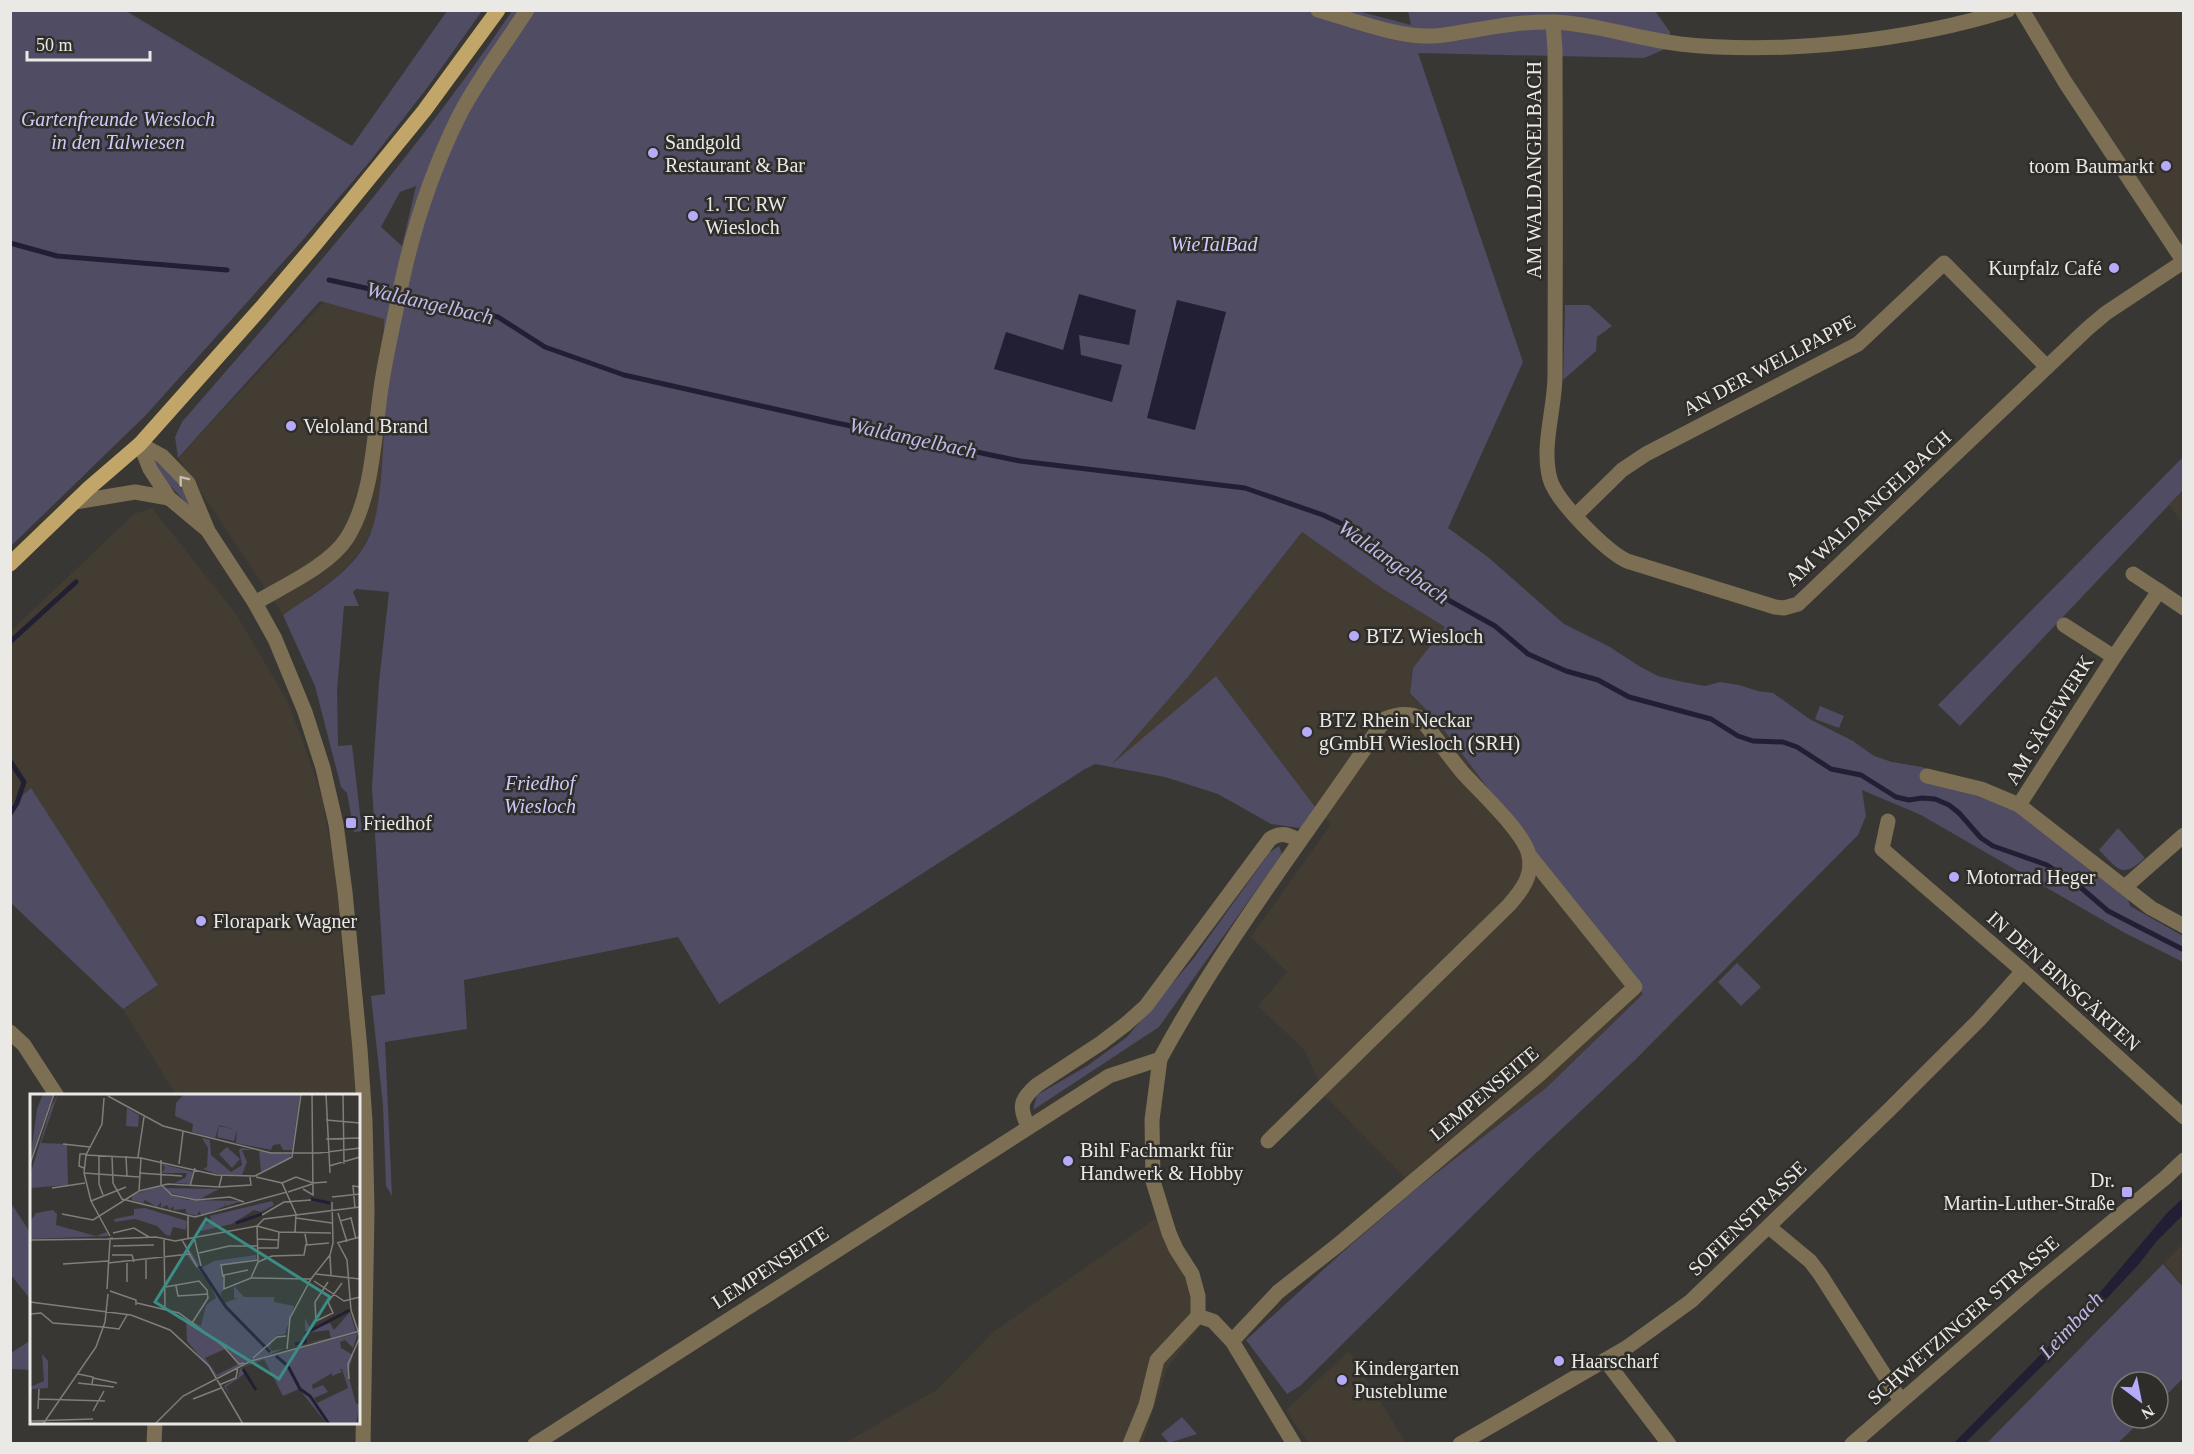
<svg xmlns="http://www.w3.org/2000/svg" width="2194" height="1454" viewBox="0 0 2194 1454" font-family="'Times New Roman',serif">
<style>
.built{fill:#423c32}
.green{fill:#4f4c63;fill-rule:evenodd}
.water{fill:#221f35}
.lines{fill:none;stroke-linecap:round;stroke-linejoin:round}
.stream{stroke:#221f35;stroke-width:5}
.minor{stroke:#7d6f53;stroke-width:15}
.major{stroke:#c2a569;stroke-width:15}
.oneway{stroke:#c4beb3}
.poi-dot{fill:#b6abf8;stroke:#2f2d29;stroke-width:2}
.labels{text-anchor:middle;stroke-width:5;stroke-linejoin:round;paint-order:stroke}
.park-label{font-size:20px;font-style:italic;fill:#cfc9fc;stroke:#2f2d29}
.poi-label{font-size:20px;fill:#ebe9e6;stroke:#2f2d29;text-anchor:start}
.street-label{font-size:20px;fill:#ebe9e6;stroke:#2f2d29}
.water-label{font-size:21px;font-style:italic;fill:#c0baec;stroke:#2f2d29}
.inset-river{fill:none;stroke:#221f35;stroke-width:3}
.inset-road{fill:none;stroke:#807e7b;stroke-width:1.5}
.view{fill:#3b8d86;fill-opacity:0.15;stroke:#3b8d86;stroke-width:3}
.inset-edge{fill:none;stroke:#ebe9e6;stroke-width:3}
</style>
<rect width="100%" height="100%" fill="#393733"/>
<g class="built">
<polygon points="2022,11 2183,11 2183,262"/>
<polygon points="324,302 384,319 386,432 376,521 362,549 349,565 336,578 283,615 178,458"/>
<polygon points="2183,490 2183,524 2169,505"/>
<polygon points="152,508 236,614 288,702 306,750 323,800 337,883 343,966 354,1046 355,1095 176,1095 123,1009 158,986 31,788 11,805 11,631 134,514"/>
<polygon points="1302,532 1383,589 1445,627 1413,668 1410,693 1438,722 1643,994 1546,1088 1416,1189 1326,1097 1304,1050 1258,1006 1287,972 1251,937 1331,824 1319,812 1216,676 1108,768 1188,677"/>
<polygon points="1159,1216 1203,1323 1167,1368 1143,1443 843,1444 938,1389 992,1333"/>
<polygon points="2183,1244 2183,1286 2164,1263"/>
<polygon points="1349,1351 1406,1443 1308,1443 1286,1410"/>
</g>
<g class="green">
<polygon points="11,10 126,11 352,146 447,11 482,11 427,88 371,160 301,242 146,415 11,546"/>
<path d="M1354 10 1411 25 1408 11H1655L1670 32V47L1644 58 1418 53 1523 362 1448 528 1488 557 1564 624 1610 647 1639 666 1658 676 1683 682 1705 686 1720 682 1739 685 1758 691 1773 693 1811 720 1853 741 1874 756 1892 762 1922 767 2019 805 2125 887 2130 906 2183 936V962L2125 933 1921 815 1862 790 1866 816 1858 835 1636 1059 1534 1155 1300 1386 1287 1394 1246 1340 1346 1249 1416 1189 1546 1088 1643 994 1438 722 1410 693 1413 668 1445 627 1383 589 1302 532 1188 677 1112 764 1216 676 1319 812 1307 829 1271 824 1218 794 1165 777 1095 764 1085 769 719 1004 678 937 464 980 467 1029 385 1042 392 1196 386 1186 383 1105 371 996 385 994 372 787 379 682 389 592 356 589 353 592 359 606H344L337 690 338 743V746L352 745 362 831 354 832 347 793 341 787 315 686 283 615C311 595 344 578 363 548 377 526 378 503 381 478 386 425 385 372 384 319L320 301 178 458 175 437 182 422C297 289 414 157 512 11ZM416 186 402 246 381 227 400 192Z"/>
<polygon points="1565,305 1589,305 1612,326 1597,337 1596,351 1563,380"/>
<polygon points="2183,457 2183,490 1960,726 1938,705"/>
<polygon points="154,458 161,460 194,506 191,508 157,472"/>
<polygon points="1820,706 1844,716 1839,728 1815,719"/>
<polygon points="31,788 158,985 123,1009 11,903 11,805"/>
<path d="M2118 828 2145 858C2121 879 2119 870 2099 850Z"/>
<polygon points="1279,846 1282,854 1159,1027 1033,1110 1037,1095 1087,1066 1127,1037 1193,959 1270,852"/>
<polygon points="1737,963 1761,987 1741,1006 1718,982"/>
<polygon points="11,1203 31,1234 31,1300 11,1275"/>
<polygon points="2163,1264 2183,1287 2183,1378 2158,1404 2158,1382 2122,1382 2122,1418 2144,1418 2118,1443 1987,1443"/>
<polygon points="31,1340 31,1370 11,1369 11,1353"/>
<polygon points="1182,1417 1197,1434 1169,1443 1161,1434"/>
</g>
<g class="water">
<polygon points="1079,294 1136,310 1129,345 1079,335 1081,355 1122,365 1112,402 994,369 1006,332 1063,350"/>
<polygon points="1177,300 1226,312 1195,430 1147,418"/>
<polygon points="2183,1198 2183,1215 2156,1242 2139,1264 2069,1339 1965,1443 1954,1443 2091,1303 2167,1213"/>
</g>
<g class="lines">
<g class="stream">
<polyline points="10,243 57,256 227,270"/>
<polyline points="329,280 498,317 545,347 624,375 832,422 1020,461 1245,488 1323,515 1351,528 1441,596 1495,626 1528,654 1566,671 1598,680 1629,697 1711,719 1738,736 1753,741 1783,742 1797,747 1831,769 1861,775 1896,797 1909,800 1922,798 1935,799 1949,805 1959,813 1981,838 1993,846 2047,865 2079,886 2108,911 2184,950"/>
<polyline points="10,642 76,582"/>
<polyline points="10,761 24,782 17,803 10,814"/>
</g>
<g class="minor">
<path d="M1318 10C1350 19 1392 35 1424 36 1439 37 1454 33 1469 31 1498 26 1525 21 1555 22 1597 24 1638 39 1680 44 1781 55 1910 41 2008 10"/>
<polyline points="2022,10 2065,82 2184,262"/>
<path d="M1553 22 1555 50C1555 158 1556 267 1555 375 1555 409 1541 446 1550 479 1556 501 1606 551 1627 561L1775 607 1784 608 1798 604 2087 329 2106 313 2183 262"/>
<polyline points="140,444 162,456 188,483 208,531 255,603 275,639 305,712 323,768 336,824 345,892 360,1049 365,1121 367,1210 363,1444"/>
<polyline points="140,444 150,469 169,498 205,528"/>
<polyline points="75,502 135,492 169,498"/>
<polyline points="1576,515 1622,470 1646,454 1858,344 1944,263 2047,367"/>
<polyline points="2133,574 2159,591"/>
<path d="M255 603C283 586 329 566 347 538 373 497 374 436 381 388 386 353 395 317 402 281 414 226 433 169 458 118 477 80 504 46 527 10"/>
<polyline points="2064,625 2114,657"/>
<polyline points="1927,776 1981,789 2019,805 2151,908 2184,926"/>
<polyline points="2019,805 2114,657 2159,591 2184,608"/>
<polyline points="1888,821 1882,849 2023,971 2184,1117"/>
<polyline points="2125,887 2184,835"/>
<polyline points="10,1032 24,1045 57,1096"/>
<polyline points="1160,1059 1152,1120 1153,1181 1169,1233 1176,1249 1192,1274 1198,1296 1198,1316 1213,1321 1232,1341 1294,1444"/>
<path d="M1028 1126C1018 1106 1021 1099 1037 1085L1101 1043 1126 1024 1146 1006 1270 839C1282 831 1289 835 1300 841"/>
<polyline points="1769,1227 1810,1261 1820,1274 1901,1401"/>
<polyline points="1232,1341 1278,1292 1339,1244 1540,1074 1635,987 1529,855"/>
<polyline points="1605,1360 1669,1444"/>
<polyline points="154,1444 155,1422"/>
<path d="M535 1444 1109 1076 1160 1059C1225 939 1309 832 1385 719 1397 714 1408 712 1420 718 1435 736 1448 755 1463 773 1479 791 1526 834 1529 856 1533 876 1522 890 1509 905L1268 1141"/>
<polyline points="1130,1444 1146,1405 1157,1360 1198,1316"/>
<polyline points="1460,1444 1626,1348 1691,1301 1889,1110 1979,1020 2023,971"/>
<polyline points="1852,1444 2034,1286 2165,1178 2184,1160"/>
</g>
<polyline class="major" points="10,564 89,488 140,444 261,308 318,241 424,111 498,10"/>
</g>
<defs><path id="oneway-chevron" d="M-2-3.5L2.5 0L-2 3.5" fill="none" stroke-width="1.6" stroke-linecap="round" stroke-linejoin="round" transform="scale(1.5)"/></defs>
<use class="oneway" href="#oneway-chevron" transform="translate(183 480) rotate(-128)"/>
<g class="poi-dot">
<circle cx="653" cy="153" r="6"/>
<circle cx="2166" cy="166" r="6"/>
<circle cx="693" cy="216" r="6"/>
<circle cx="2114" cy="268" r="6"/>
<circle cx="291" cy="426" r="6"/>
<circle cx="1354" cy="636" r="6"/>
<circle cx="1307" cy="732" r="6"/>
<rect x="345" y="817" width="12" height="12" rx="3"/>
<circle cx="1954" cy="877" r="6"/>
<circle cx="201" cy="921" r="6"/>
<circle cx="1068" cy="1161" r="6"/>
<rect x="2121" y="1186" width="12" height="12" rx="3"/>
<circle cx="1559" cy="1361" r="6"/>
<circle cx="1342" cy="1380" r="6"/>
</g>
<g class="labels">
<g class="park-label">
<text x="118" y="126">Gartenfreunde Wiesloch<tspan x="118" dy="23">in den Talwiesen</tspan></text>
<text x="1214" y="251">WieTalBad</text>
<text x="540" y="790">Friedhof<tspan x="540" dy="23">Wiesloch</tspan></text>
</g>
<g class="poi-label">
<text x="665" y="149">Sandgold<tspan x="665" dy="23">Restaurant &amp; Bar</tspan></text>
<text x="2154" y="173" text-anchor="end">toom Baumarkt</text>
<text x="705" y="211">1. TC RW<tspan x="705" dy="23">Wiesloch</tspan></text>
<text x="2102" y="275" text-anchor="end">Kurpfalz Café</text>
<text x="303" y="433">Veloland Brand</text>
<text x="1366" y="643">BTZ Wiesloch</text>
<text x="1319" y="727">BTZ Rhein Neckar<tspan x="1319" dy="23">gGmbH Wiesloch (SRH)</tspan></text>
<text x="363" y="830">Friedhof</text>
<text x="1966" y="884">Motorrad Heger</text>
<text x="213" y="928">Florapark Wagner</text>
<text x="1080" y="1157">Bihl Fachmarkt für<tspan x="1080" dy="23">Handwerk &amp; Hobby</tspan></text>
<text x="2115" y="1187" text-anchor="end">Dr.<tspan x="2115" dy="23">Martin-Luther-Straße</tspan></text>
<text x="1571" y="1368">Haarscharf</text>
<text x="1354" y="1375">Kindergarten<tspan x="1354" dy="23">Pusteblume</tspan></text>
</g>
<g class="street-label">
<text transform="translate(1534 170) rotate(-90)" y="7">AM WALDANGELBACH</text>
<text transform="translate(1769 365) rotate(-28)" y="7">AN DER WELLPAPPE</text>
<text transform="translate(1868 508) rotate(-43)" y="7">AM WALDANGELBACH</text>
<text transform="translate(2049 720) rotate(-58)" y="7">AM SÄGEWERK</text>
<text transform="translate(2064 981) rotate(42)" y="7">IN DEN BINSGÄRTEN</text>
<text transform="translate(1484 1093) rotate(-40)" y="7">LEMPENSEITE</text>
<text transform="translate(1747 1218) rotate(-44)" y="7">SOFIENSTRASSE</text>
<text transform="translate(770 1267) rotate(-33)" y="7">LEMPENSEITE</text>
<text transform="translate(1963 1320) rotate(-41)" y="7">SCHWETZINGER STRASSE</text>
</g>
<g class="water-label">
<text transform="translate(430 303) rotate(13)" y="7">Waldangelbach</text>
<text transform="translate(913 438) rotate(12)" y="7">Waldangelbach</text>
<text transform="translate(1394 562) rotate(35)" y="7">Waldangelbach</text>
<text transform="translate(2071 1325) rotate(-47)" y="7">Leimbach</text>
</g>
</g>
<g transform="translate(30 1094)">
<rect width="330" height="330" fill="#393733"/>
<path d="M13 0H23L0 67 7 15ZM28 0 11 49 37 50 38 91 0 94V81L21 13ZM154 0H270L262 56H253L250 50 243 51 241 56 206 49 207 36 204 47 187 43 189 32 203 35 189 31 185 44 162 38 163 30 145 22 146 9ZM97 14 109 21 108 33 96 32ZM172 44 180 46 181 61 201 78 212 71 209 56 212 54 224 56H212L217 68 212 81 186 80 173 75 177 73 178 54ZM197 53 210 65 202 74 189 60ZM229 57 261 60 260 64 231 78ZM132 70 163 78 160 90 144 89 155 84 157 79H132L135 74ZM130 92 143 102 158 106 212 107 196 112 194 109 195 112 172 122 169 117 167 122 156 119V115L144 116 143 112 140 116 137 111 131 114V108L127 113 115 106 113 109 102 106V101ZM134 92 137 94 189 95 168 106 148 101 139 98ZM242 107 244 111 231 118 224 116 202 130 171 137 170 131 181 128 180 122ZM115 114 157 127 156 136 143 133 140 142 136 141 127 132 105 125 85 128 84 125 104 121V115ZM23 116 27 120 26 131 66 142 77 138 78 142 0 145V128L6 119ZM154 147 171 174 184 167 226 161V165L191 171 194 196 190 199 194 209 208 204H204V192L214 203H244V208L264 212 255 240 246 242 239 253 242 257 255 254 187 283 157 247 156 224 171 232 176 211 186 204 179 188 158 163ZM195 255 208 270 187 281 175 264ZM320 218 326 238 308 244 269 250 301 244 299 236 275 239V224L281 236 300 229 304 236ZM328 239 323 254 315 246 310 248 311 254 323 261 318 280 326 310 330 309 326 330H297L269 295 253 302 234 265 212 274 214 280 196 293 200 301 194 292 208 283 210 275 228 265ZM310 275H312L318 294 287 309 284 304 298 298 293 291 283 295 282 291 302 279V282L312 278ZM12 260 18 267V294L2 295 0 311V293L14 287Z" fill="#4f4c63" fill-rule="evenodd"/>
<path class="inset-river" d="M281 105 300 109M206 129 232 120M169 172 196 213 240 258M265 250 275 248 276 239 320 216M246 262 258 272 270 295 280 302 299 330M213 275 226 296"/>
<path class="inset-road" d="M296 0 300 79M313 0 314 70M78 2 133 32 241 59H289L330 54M74 4 72 30 56 61 54 79 61 107 80 142M296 26 330 29M296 45 330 44M33 50 60 53M56 61 111 64 186 81 225 82 262 63 271 0M69 62V90L73 101M82 62 83 89 92 105 165 123 257 98M96 62 97 83M108 63 114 23M131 66V91L142 101 166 106 200 103 214 108M0 70 24 0M149 70 153 38M299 72 330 63M54 74 49 72 50 60H57M54 79 109 83M109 79 152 82M226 83 252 89 266 120 265 139M252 89 266 83 283 89 297 88M160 92 165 74M189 93 221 91 220 83M22 94 55 89M273 95 283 101 282 0M109 97 111 64M258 98 282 90M302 103 330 100M61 107 96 93M302 108 303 149M325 114 323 92 330 93M308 119 317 148M32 120 63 126 109 97 138 90 189 93 192 81M232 121 254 108 281 106M266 124 302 129M310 127 321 124 326 145M227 132 249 138 301 139M83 139 104 134 119 143M275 140 277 151 299 149M164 143 171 172M83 144 78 145 126 143 145 147 227 132M134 144 135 213M158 144V121M227 145 249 146M0 146 78 145M152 146 167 173M307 149 330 143M308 149 317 166 321 216 330 243 318 270 319 285M83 152 124 151M227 154H248L249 138M169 159 199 152H227M82 161H102L104 168M300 162 301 181M116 166V185M228 168 242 162 274 161 276 150M78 169 160 160M97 169V188M33 170 78 167M218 176 194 181V195L221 184 281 185M286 180 330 185M193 183 191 171 227 166M221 184 228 168 227 132 234 125 330 113M284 187 314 207 330 203M298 188 285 208 286 227 303 219 298 208 312 189M146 192 148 202 178 200M135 193 169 187 177 196 178 204 162 229M77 195 80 146M80 197 106 206V211M0 208 101 221 140 236 179 272 213 330M107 209 149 219 193 252 209 270 214 269M0 220 11 219 23 229 73 233M73 233 89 235 97 221M257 255 260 224 281 185 300 161 303 149M223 264 247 243 256 242M48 280 63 283 62 291M63 284 87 289M48 289 84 293M189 291 206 284 208 273M8 305 75 307M163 305 191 294M8 315 9 295M63 317 74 297M0 327 63 325M13 330 66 253 75 228 78 200M125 330 153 302 221 267 330 237"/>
<path class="view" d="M176 125 300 203 249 285 125 208Z"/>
<rect width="330" height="330" class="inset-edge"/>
</g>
<rect width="2194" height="1454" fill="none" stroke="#ebe9e6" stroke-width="24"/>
<g transform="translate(2140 1400) rotate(148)"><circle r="28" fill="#2f2d29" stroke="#7a7875" stroke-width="1.5"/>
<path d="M0-4.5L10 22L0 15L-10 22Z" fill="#b6abf8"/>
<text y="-9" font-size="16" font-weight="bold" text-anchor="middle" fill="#ebe9e6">N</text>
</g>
<path d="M27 51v9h123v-9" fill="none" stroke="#ebe9e6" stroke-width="3"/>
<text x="36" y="51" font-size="18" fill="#ebe9e6" stroke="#2f2d29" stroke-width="4.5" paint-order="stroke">50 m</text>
</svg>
